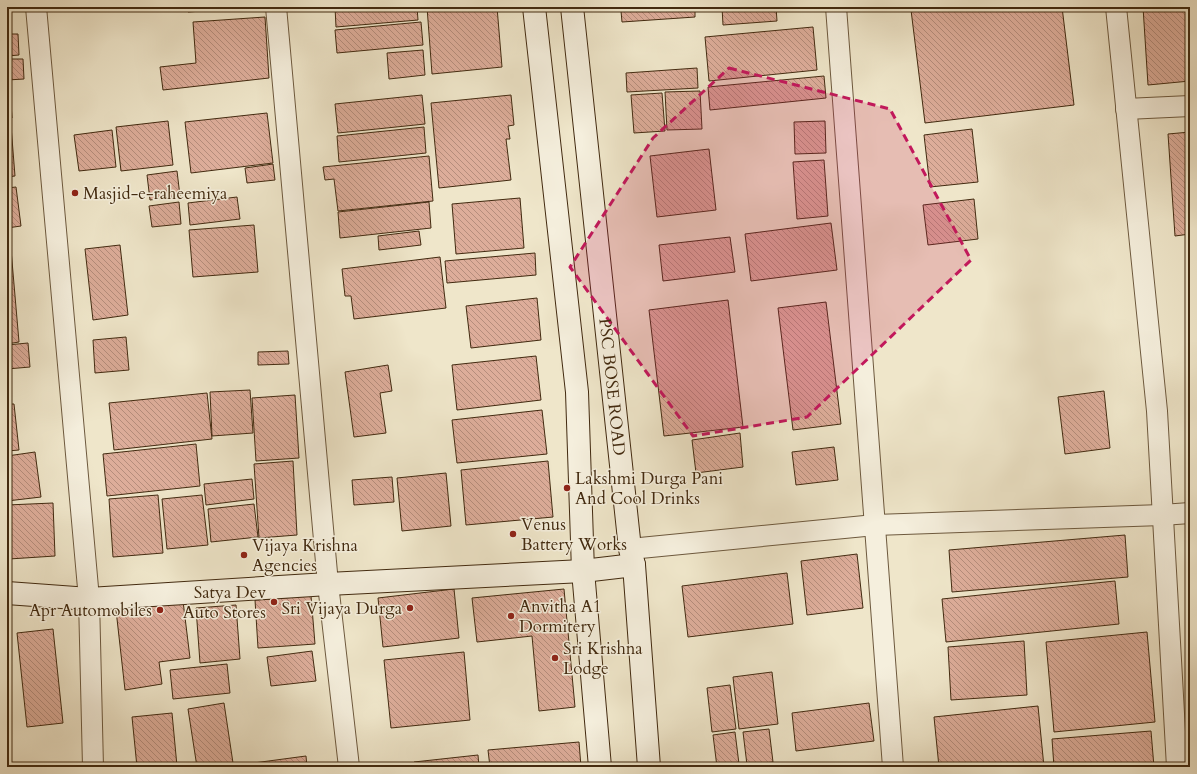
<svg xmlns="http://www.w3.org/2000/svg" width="1197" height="774" viewBox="0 0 1197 774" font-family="Cardo,serif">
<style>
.building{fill:url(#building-back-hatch);stroke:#422a10}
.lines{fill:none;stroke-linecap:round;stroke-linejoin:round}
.street-casing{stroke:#6d593e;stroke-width:22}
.secondary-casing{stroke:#422a10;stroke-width:24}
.street{stroke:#f5efdd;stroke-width:20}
.secondary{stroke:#f5efdd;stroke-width:22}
.marked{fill:#c2185b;fill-opacity:0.2;stroke:#c2185b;stroke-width:3;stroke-dasharray:8 5;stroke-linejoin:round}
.poi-dot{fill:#8f2418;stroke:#f5efdd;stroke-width:1.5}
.labels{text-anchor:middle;stroke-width:3;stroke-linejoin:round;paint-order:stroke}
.poi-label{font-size:17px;fill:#422a10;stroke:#f5efdd;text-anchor:start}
.street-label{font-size:17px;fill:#422a10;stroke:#f5efdd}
</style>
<defs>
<pattern id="building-back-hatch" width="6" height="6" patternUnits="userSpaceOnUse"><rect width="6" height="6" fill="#ddad9a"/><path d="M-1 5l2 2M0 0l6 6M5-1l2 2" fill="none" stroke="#b58d7c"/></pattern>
</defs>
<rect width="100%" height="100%" fill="#efe6ca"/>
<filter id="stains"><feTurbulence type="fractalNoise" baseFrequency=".005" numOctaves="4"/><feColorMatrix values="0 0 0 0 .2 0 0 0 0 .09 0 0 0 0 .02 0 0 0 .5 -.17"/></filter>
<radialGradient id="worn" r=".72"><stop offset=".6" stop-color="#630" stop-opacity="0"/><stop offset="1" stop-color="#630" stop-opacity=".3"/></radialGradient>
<g class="building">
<polygon points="9,7 10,29 7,29 7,8"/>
<polygon points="188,7 258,7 188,12"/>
<polygon points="335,7 417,7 418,20 336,27"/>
<polygon points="427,7 497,7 502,67 432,74"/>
<polygon points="677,7 695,7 695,17 622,22 621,11"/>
<polygon points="722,7 776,7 777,21 723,25"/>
<polygon points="936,7 1062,7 1074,105 925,123 911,10"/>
<polygon points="1143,7 1190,7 1190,81 1148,85"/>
<polygon points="265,17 269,78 163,90 160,67 196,63 193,22"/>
<polygon points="421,22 423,45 337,53 335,30"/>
<polygon points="813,27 817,70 709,81 705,37"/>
<polygon points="7,34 18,34 19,55 7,56"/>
<polygon points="423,50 425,75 389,79 387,53"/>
<polygon points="7,59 23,59 24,79 7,80"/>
<polygon points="697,68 698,88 627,92 626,73"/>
<polygon points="824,76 826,98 710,110 708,87"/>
<polygon points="10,89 12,118 7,118 7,90"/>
<polygon points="700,91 702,129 667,130 665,92"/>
<polygon points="662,93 665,131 634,133 631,95"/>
<polygon points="422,95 425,124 338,133 335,104"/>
<polygon points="511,95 514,125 508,126 510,139 506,139 511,180 439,188 431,103"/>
<polygon points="267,113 273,163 191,173 185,122"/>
<polygon points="168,121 173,165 121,171 116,127"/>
<polygon points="825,121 826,153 795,154 794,122"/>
<polygon points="7,126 11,126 15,176 7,177"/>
<polygon points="424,127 426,153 339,162 337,136"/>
<polygon points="972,129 978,182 930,187 924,135"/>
<polygon points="112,130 116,167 79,171 74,135"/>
<polygon points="1190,132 1190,234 1175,236 1168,134"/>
<polygon points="709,149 716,210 657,217 650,156"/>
<polygon points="429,156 433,201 338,211 334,179 325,180 323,167"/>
<polygon points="824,160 828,216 797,219 793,162"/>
<polygon points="273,164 275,180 247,183 245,168"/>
<polygon points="177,171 180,196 150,200 147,175"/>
<polygon points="16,187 21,226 7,228 7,188"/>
<polygon points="237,197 240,219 190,225 188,203"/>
<polygon points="520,198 524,248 456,254 452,204"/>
<polygon points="974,199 978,239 928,245 923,205"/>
<polygon points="179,202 181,224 152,227 149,206"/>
<polygon points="429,202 431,228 340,238 338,212"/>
<polygon points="831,223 837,270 751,281 745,234"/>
<polygon points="254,225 258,272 193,277 189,230"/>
<polygon points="419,231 421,245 379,250 378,236"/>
<polygon points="730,237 735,272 663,281 659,245"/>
<polygon points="7,238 10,238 19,342 7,344"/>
<polygon points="120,245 128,315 93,320 85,249"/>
<polygon points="535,253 536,275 447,283 445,261"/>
<polygon points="440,257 446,308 354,319 351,296 345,296 342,269"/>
<polygon points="537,298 541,340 471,348 466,306"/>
<polygon points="728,300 743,427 664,436 649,310"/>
<polygon points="826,302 841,424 793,430 778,308"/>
<polygon points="126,337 129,370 95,373 93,340"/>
<polygon points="28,343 30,367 7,369 7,345"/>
<polygon points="288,351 289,364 258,365 258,352"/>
<polygon points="536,356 541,400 457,410 452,365"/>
<polygon points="388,365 392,391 380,393 386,433 354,437 345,372"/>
<polygon points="250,390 253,433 212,436 210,392"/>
<polygon points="1104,391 1110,448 1065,454 1058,397"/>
<polygon points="207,393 212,439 114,450 109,403"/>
<polygon points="295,395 299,458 256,461 252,398"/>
<polygon points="7,404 14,404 19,450 7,451"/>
<polygon points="542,410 547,454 457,463 452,420"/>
<polygon points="740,433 743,467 696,473 692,440"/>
<polygon points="196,444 200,486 107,496 103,454"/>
<polygon points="834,447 838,480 796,485 792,452"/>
<polygon points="35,452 41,497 7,501 7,456"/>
<polygon points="293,461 297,535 259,538 254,464"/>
<polygon points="548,461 553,517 466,525 461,470"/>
<polygon points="446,473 451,526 402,531 397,478"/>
<polygon points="392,477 394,502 354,505 352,480"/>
<polygon points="252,479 254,499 206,505 204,484"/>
<polygon points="158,495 163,553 113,557 109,499"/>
<polygon points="202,495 208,545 167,549 162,499"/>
<polygon points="53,503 55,556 9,559 7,505"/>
<polygon points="254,504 258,537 211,542 208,509"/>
<polygon points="1125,535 1128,577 952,592 949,550"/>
<polygon points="857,554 863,608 807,615 801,561"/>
<polygon points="787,573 793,624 688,637 682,586"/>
<polygon points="1115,581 1119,624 946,642 942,599"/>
<polygon points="454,589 459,638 383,647 378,598"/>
<polygon points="564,589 575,707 539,711 532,636 477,642 472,598"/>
<polygon points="311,596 315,644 258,648 255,600"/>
<polygon points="183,601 190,658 159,662 162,684 125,690 116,610"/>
<polygon points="236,605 240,659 200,663 196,608"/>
<polygon points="53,629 63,723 27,727 17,633"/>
<polygon points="1147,632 1155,722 1054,732 1046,642"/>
<polygon points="1024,641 1027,695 951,700 948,647"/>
<polygon points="312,651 316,681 271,686 267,657"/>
<polygon points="464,652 470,720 391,728 384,660"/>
<polygon points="7,659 9,679 7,679"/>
<polygon points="227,664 230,693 173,699 170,670"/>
<polygon points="772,672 778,724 739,729 733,677"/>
<polygon points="730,685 736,729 712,732 707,688"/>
<polygon points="224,703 233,763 197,767 188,709"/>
<polygon points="869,703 874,741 796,751 792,713"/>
<polygon points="1038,706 1044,767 939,767 934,717"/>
<polygon points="172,713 177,766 137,767 132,717"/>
<polygon points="769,729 773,762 747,765 743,732"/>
<polygon points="1151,731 1154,767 1054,767 1052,739"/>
<polygon points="735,732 739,764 717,767 713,735"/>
<polygon points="579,742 581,767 490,767 488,750"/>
<polygon points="478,755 479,767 414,767 414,762"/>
<polygon points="306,756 307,767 246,767 246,764"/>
<polygon points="867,765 867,767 849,767"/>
</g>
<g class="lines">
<g class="street-casing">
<g id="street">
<polyline points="36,7 89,599 93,767"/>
<polyline points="276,7 328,584 349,767"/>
<polyline points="836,7 893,767"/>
<polyline points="1116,7 1157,411 1177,767"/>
<polyline points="1126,109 1190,106"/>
<polyline points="630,549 875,525 1162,515 1190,513"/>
</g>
</g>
<g class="secondary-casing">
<g id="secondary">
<polyline points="534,7 577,392 583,571 600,767"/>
<path id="s1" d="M572 7 630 549 634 565 649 767"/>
<polyline points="7,593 89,599 328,584 583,571 634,565"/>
</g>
</g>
<use href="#street" class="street"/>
<use href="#secondary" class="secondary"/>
</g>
<path class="marked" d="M729 68 890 109 971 260 807 417 693 436 570 267 653 138Z"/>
<g class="poi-dot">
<circle cx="75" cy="193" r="4"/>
<circle cx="567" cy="488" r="4"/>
<circle cx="513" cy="534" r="4"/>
<circle cx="244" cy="555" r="4"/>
<circle cx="274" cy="602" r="4"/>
<circle cx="410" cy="608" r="4"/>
<circle cx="160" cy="610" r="4"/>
<circle cx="511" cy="616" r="4"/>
<circle cx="555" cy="658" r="4"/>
</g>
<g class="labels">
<g class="poi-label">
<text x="83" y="199">Masjid-e-raheemiya</text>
<text x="575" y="484">Lakshmi Durga Pani<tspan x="575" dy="20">And Cool Drinks</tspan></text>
<text x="521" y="530">Venus<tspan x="521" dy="20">Battery Works</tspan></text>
<text x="252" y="551">Vijaya Krishna<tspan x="252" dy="20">Agencies</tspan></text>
<text x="266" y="598" text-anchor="end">Satya Dev<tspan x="266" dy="20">Auto Stores</tspan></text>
<text x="519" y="612">Anvitha A1<tspan x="519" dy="20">Dormitery</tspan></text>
<text x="402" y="614" text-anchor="end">Sri Vijaya Durga</text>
<text x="152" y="616" text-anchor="end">Apr Automobiles</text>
<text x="563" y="654">Sri Krishna<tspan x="563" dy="20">Lodge</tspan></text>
</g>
<g class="street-label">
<text dy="6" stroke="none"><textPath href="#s1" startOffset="382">PSC BOSE ROAD</textPath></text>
</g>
</g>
<rect width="1197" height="774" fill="none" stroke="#efe6ca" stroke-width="24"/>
<rect x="8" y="8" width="1181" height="758" fill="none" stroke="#422a10" stroke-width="2"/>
<rect x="12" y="12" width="1173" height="750" fill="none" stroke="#422a10"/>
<rect width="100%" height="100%" filter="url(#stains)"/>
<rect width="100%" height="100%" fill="url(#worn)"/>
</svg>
